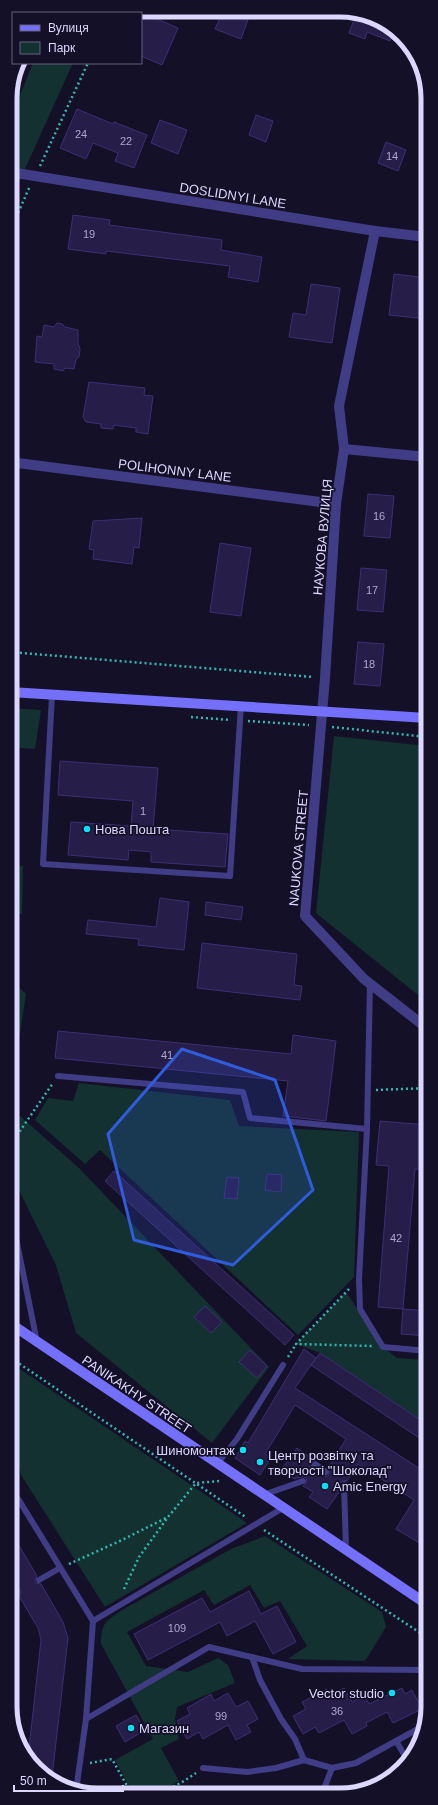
<svg xmlns="http://www.w3.org/2000/svg" width="438" height="1805" viewBox="0 0 438 1805" font-family="Arial,sans-serif">
<style>
.green{fill:#133131}
.building{fill:#261d48;stroke:#3d2f74}
.lines{fill:none;stroke-linecap:round;stroke-linejoin:round}
.path{stroke:#32b8b1;stroke-width:2.5;stroke-dasharray:2 3;stroke-linecap:butt}
.lane{stroke:#403c85;stroke-width:6}
.street{stroke:#403c85;stroke-width:10}
.secondary{stroke:#7570fc;stroke-width:10}
.marked{fill:#305cdc;fill-opacity:0.2;stroke:#305cdc;stroke-width:3;stroke-linejoin:round}
.poi-dot{fill:#08e0fa;stroke:#141027;stroke-width:1.5}
.labels{text-anchor:middle;stroke-width:3.5;stroke-linejoin:round;paint-order:stroke}
.number-label{font-size:11px;fill:#aea8d0}
.street-label{font-size:13px;fill:#dcd7fe;stroke:#141027}
.poi-label{font-size:13px;fill:#dcd7fe;stroke:#141027;text-anchor:start}
.rim{fill:none;stroke:#dcd7fe;stroke-width:5}
</style>
<rect width="100%" height="100%" fill="#141027"/>
<g class="green">
<polygon points="33,63 73,63 10,202 10,120"/>
<polygon points="10,708 41,710 35,749 10,747"/>
<polygon points="334,736 427,746 428,1003 316,913"/>
<polygon points="10,865 23,866 22,914 10,913"/>
<polygon points="11,980 26,994 20,1034 11,1041"/>
<polygon points="79,1083 230,1100 239,1126 359,1132 354,1277 298,1335 100,1150 85,1164 35,1120 48,1098 73,1101"/>
<polygon points="11,1108 79,1168 269,1367 212,1443 76,1333 56,1265 11,1174"/>
<polygon points="346,1292 383,1347 397,1358 428,1360 428,1425 320,1353 296,1344"/>
<polygon points="11,1363 247,1523 105,1607 21,1475 11,1436"/>
<path d="M265 1536 382 1612 386 1627 365 1661 288 1659 307 1646 280 1601 264 1608 250 1585 214 1605 204 1590 127 1632 146 1666 188 1672 218 1658 228 1665 235 1683 177 1707 175 1719 179 1739 161 1748 179 1781 156 1794 133 1793 115 1760 153 1739 101 1644C101 1623 105 1622 122 1610L231 1549Z"/>
</g>
<g class="building">
<polygon points="223,11 251,11 241,39 215,29"/>
<polygon points="141,12 178,28 162,65 141,56"/>
<polygon points="357,12 393,31 390,41 367,32 365,39 349,33"/>
<polygon points="77,109 113,124 114,122 147,135 134,168 115,161 118,153 93,143 86,159 60,148"/>
<polygon points="256,115 273,121 266,142 249,135"/>
<polygon points="160,120 187,130 178,154 151,143"/>
<polygon points="386,142 406,150 398,171 378,163"/>
<polygon points="73,215 110,220 109,225 222,240 221,250 262,257 258,282 228,277 230,266 106,251 106,254 68,249"/>
<polygon points="394,274 427,278 427,319 389,315"/>
<polygon points="311,284 340,288 332,343 289,337 293,313 306,315"/>
<polygon points="57,323 62,324 65,327 78,330 78,343 80,349 79,357 76,359 74,369 65,368 63,371 54,369 54,364 35,362 37,336 42,337 44,325 54,327"/>
<polygon points="89,382 145,388 144,395 153,396 148,434 136,432 136,428 114,425 113,429 101,428 101,424 86,422 83,417"/>
<polygon points="368,494 394,496 390,538 364,536"/>
<polygon points="142,518 139,548 134,547 132,564 93,559 94,550 89,549 93,521"/>
<polygon points="220,543 251,548 241,616 210,612"/>
<polygon points="361,568 387,570 383,612 357,610"/>
<polygon points="358,642 384,644 380,686 354,684"/>
<polygon points="60,761 158,768 153,829 228,834 225,867 151,862 151,852 129,850 128,860 68,855 71,822 131,826 133,801 58,795"/>
<polygon points="160,898 189,902 184,950 138,945 139,939 86,934 88,920 156,927"/>
<polygon points="206,902 243,907 241,920 205,915"/>
<polygon points="202,943 297,954 294,985 302,986 300,1000 197,988"/>
<polygon points="58,1031 291,1054 293,1035 336,1041 326,1121 283,1116 288,1081 55,1058"/>
<polygon points="380,1121 428,1125 428,1170 415,1169 403,1309 378,1307 389,1166 376,1165"/>
<polygon points="114,1171 294,1335 285,1345 105,1181"/>
<polygon points="267,1174 282,1175 281,1192 265,1190"/>
<polygon points="227,1177 239,1178 237,1199 224,1198"/>
<polygon points="205,1306 222,1322 211,1333 194,1317"/>
<polygon points="403,1309 428,1311 428,1336 401,1334"/>
<polygon points="304,1349 316,1358 295,1388 428,1474 428,1548 396,1529 414,1500 358,1464 347,1481 343,1480 340,1482 340,1491 327,1509 309,1497 313,1492 303,1486 307,1482 306,1477 302,1477 294,1479 281,1470 297,1448 314,1460 310,1464 310,1469 316,1470 324,1476 328,1476 330,1472 328,1468 346,1439 295,1405 265,1454 271,1458 260,1475 235,1458 245,1441 248,1443"/>
<polygon points="250,1350 267,1366 257,1378 239,1362"/>
<polygon points="320,1353 428,1425 428,1444 311,1365"/>
<polygon points="11,1532 37,1576 35,1580 35,1583 41,1584 63,1622 68,1638 52,1777 32,1765 28,1757 41,1640 38,1628 19,1596 21,1593 21,1590 15,1588 11,1581"/>
<polygon points="249,1591 261,1614 277,1606 296,1642 273,1654 255,1621 227,1636 220,1622 148,1660 134,1634 202,1598 210,1612"/>
<polygon points="344,1688 352,1702 364,1695 369,1704 402,1688 405,1694 412,1690 422,1709 393,1723 387,1712 366,1723 367,1726 352,1734 344,1720 319,1733 315,1727 303,1734 293,1716 306,1709 302,1702 327,1689 330,1695"/>
<polygon points="228,1693 236,1707 248,1701 258,1719 247,1725 251,1732 236,1740 228,1725 203,1739 199,1732 187,1739 177,1721 190,1714 187,1708 211,1694 214,1701"/>
<polygon points="136,1715 145,1730 125,1742 116,1726"/>
</g>
<g class="lines">
<g class="path">
<polyline points="112,13 114,10"/>
<polyline points="40,166 88,63"/>
<polyline points="10,231 30,186"/>
<polyline points="10,652 313,677"/>
<polyline points="191,717 231,720"/>
<polyline points="248,721 309,725"/>
<polyline points="332,727 427,737"/>
<polyline points="376,1090 428,1088"/>
<polyline points="11,1144 53,1083"/>
<polyline points="349,1289 296,1344 372,1346"/>
<polyline points="288,1357 296,1344"/>
<polyline points="11,1358 247,1518"/>
<polyline points="11,1480 14,1489"/>
<polyline points="264,1530 428,1638"/>
<polyline points="69,1564 122,1540 168,1517"/>
<polyline points="124,1589 139,1557 168,1517 196,1483 220,1481"/>
<polyline points="90,1763 112,1759 131,1793"/>
<polyline points="160,1794 184,1781 196,1773"/>
</g>
<g class="lane">
<polyline points="52,695 43,864 230,876 241,705"/>
<polyline points="370,983 367,1129 359,1279 360,1309 383,1347 428,1351"/>
<polyline points="58,1076 243,1092 250,1118 367,1129"/>
<polyline points="11,1213 37,1342"/>
<polyline points="217,1464 237,1439 283,1365"/>
<polyline points="314,1466 315,1464 326,1472"/>
<polyline points="344,1484 346,1549"/>
<polyline points="263,1495 303,1481"/>
<polyline points="17,1497 93,1621 86,1719 76,1791"/>
<polyline points="39,1580 60,1568"/>
<polyline points="11,1595 17,1592"/>
<polyline points="93,1621 283,1508"/>
<polyline points="252,1657 260,1680 281,1719 295,1739 304,1760 332,1768 356,1763 416,1730 424,1722"/>
<polyline points="86,1719 209,1647 302,1669 428,1670"/>
<polyline points="396,1741 408,1761"/>
<polyline points="203,1768 247,1772 276,1768 304,1760"/>
<polyline points="322,1794 332,1768"/>
</g>
<g class="street">
<polyline points="10,172 375,231 427,237"/>
<polyline points="344,449 339,406 375,231"/>
<polyline points="427,457 344,449 336,504 325,678 305,916 364,979 428,1029"/>
<polyline points="10,462 336,504"/>
</g>
<g class="secondary">
<polyline points="10,692 427,718"/>
<polyline points="11,1324 428,1605"/>
</g>
</g>
<path class="marked" d="M182 1049 275 1080 313 1190 233 1265 134 1240 108 1134Z"/>
<g class="poi-dot">
<circle cx="87" cy="829" r="4"/>
<circle cx="243" cy="1450" r="4"/>
<circle cx="260" cy="1462" r="4"/>
<circle cx="325" cy="1486" r="4"/>
<circle cx="392" cy="1693" r="4"/>
<circle cx="131" cy="1728" r="4"/>
</g>
<g class="labels">
<g class="number-label">
<text x="81" y="138">24</text>
<text x="126" y="145">22</text>
<text x="392" y="160">14</text>
<text x="89" y="238">19</text>
<text x="379" y="520">16</text>
<text x="372" y="594">17</text>
<text x="369" y="668">18</text>
<text x="143" y="815">1</text>
<text x="167" y="1059">41</text>
<text x="396" y="1242">42</text>
<text x="177" y="1632">109</text>
<text x="337" y="1715">36</text>
<text x="221" y="1720">99</text>
</g>
<g class="street-label">
<text transform="translate(233 195) rotate(9)" y="5">DOSLIDNYI LANE</text>
<text transform="translate(175 470) rotate(7)" y="5">POLIHONNY LANE</text>
<text transform="translate(322 537) rotate(-85)" y="5">НАУКОВА ВУЛИЦЯ</text>
<text transform="translate(298 848) rotate(-85)" y="5">NAUKOVA STREET</text>
<text transform="translate(137 1394) rotate(34)" y="5">PANIKAKHY STREET</text>
</g>
<g class="poi-label">
<text x="95" y="834">Нова Пошта</text>
<text x="235" y="1455" text-anchor="end">Шиномонтаж</text>
<text x="268" y="1460">Центр розвітку та<tspan x="268" dy="15">творчості "Шоколад"</tspan></text>
<text x="333" y="1491">Amic Energy</text>
<text x="384" y="1698" text-anchor="end">Vector studio</text>
<text x="139" y="1733">Магазин</text>
</g>
</g>
<path d="M0 0H438V1805H0ZM98 17H340A81 81 0 0 1 421 98V1707A81 81 0 0 1 340 1788H98A81 81 0 0 1 17 1707V98A81 81 0 0 1 98 17Z" fill="#141027" fill-rule="evenodd"/>
<path class="rim" d="M98 17H340A81 81 0 0 1 421 98V1707A81 81 0 0 1 340 1788H98A81 81 0 0 1 17 1707V98A81 81 0 0 1 98 17Z"/>
<rect x="12" y="12" width="130" height="52" fill="#141027" stroke="#64607d"/>
<rect x="20" y="25" width="20" height="6" fill="#7570fc" stroke="#64607d"/>
<text x="48" y="32" font-size="12" fill="#dcd7fe">Вулиця</text>
<rect x="20" y="42" width="20" height="12" fill="#133131" stroke="#64607d"/>
<text x="48" y="52" font-size="12" fill="#dcd7fe">Парк</text>
<path d="M14 1785v6h109v-6" fill="none" stroke="#dcd7fe" stroke-width="2"/>
<text x="20" y="1785" font-size="12" fill="#dcd7fe" stroke="#141027" stroke-width="3" paint-order="stroke">50 m</text>
</svg>
